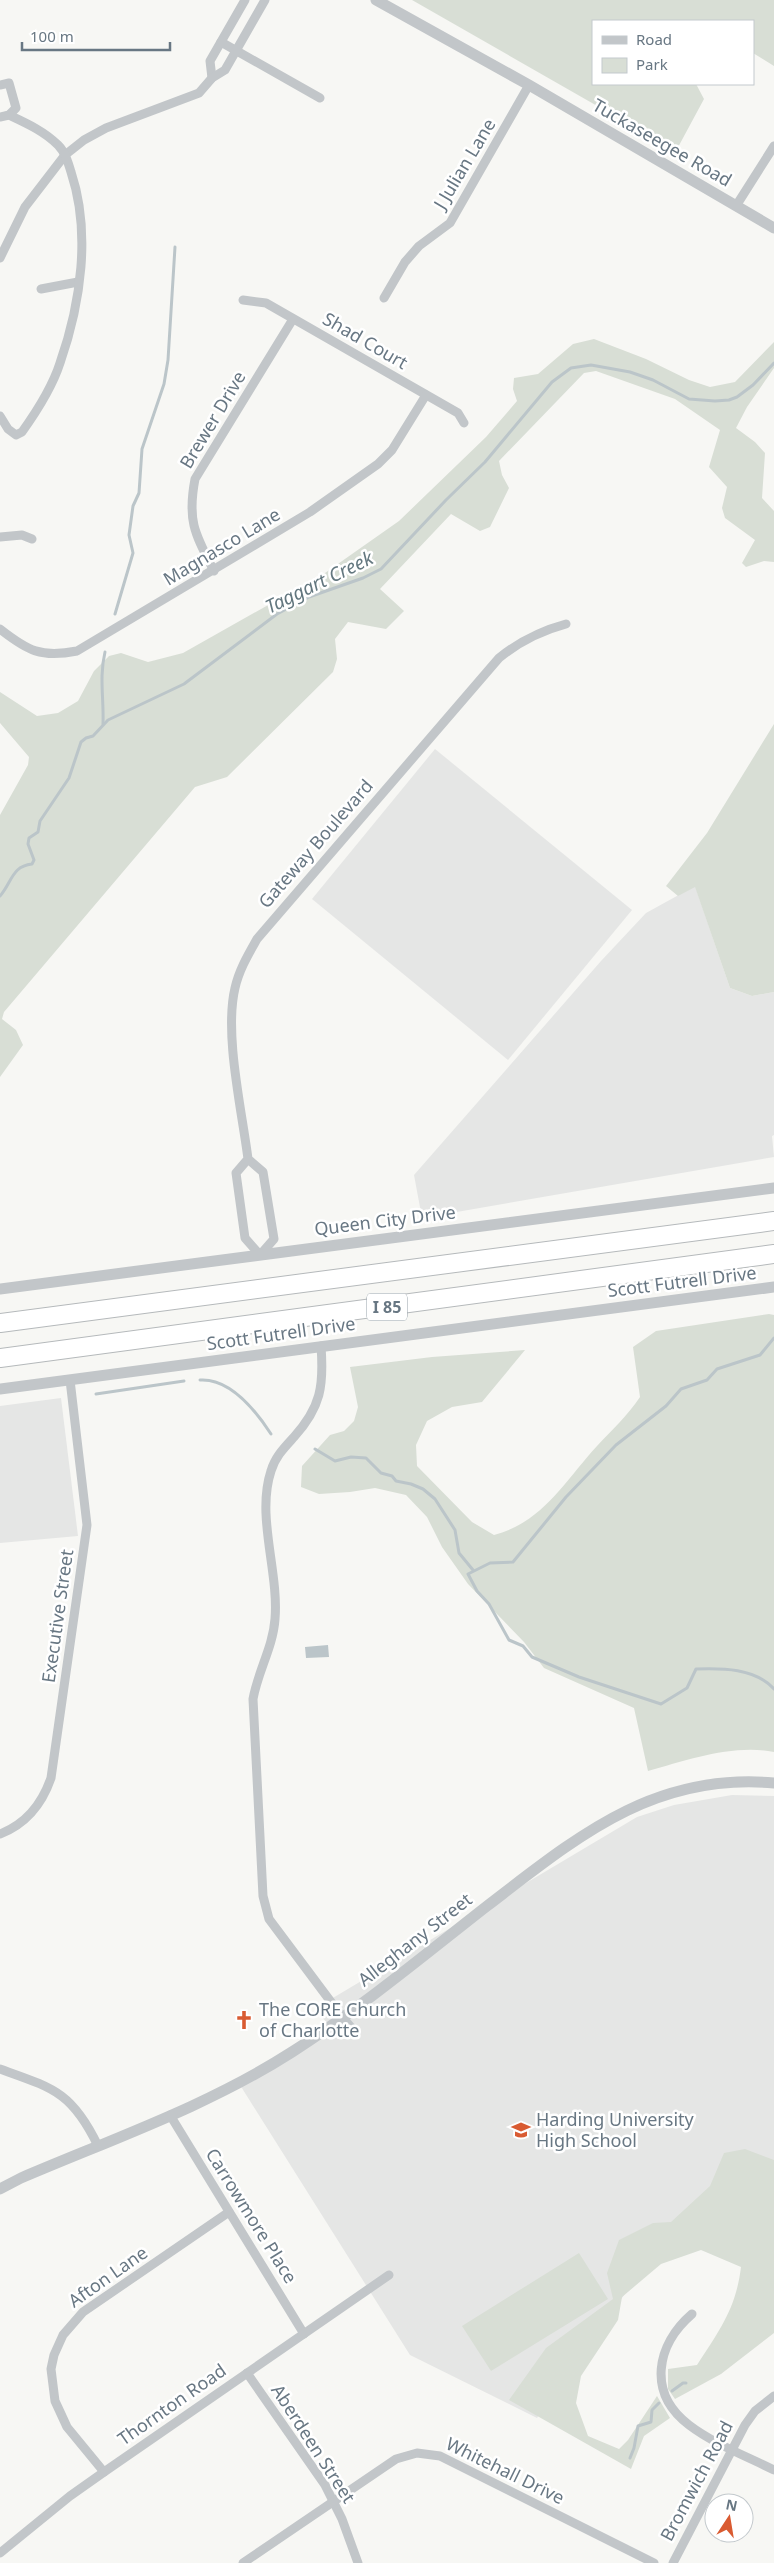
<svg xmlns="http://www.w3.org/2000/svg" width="774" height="2563" viewBox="0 0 774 2563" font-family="'Noto Sans',sans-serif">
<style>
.built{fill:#e5e6e5}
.green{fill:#d8ded5}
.water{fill:#bbc5c9}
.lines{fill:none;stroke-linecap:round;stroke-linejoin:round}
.stream{stroke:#bbc5c9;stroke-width:3}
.motorway-casing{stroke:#b5b9bb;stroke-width:20}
.minor{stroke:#c2c6c9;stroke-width:9}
.tertiary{stroke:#c2c6c9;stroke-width:11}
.motorway{stroke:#fff;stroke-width:18}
.labels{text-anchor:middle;stroke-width:5;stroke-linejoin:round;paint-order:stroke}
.shield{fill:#fff;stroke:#95a0a8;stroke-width:1}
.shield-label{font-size:16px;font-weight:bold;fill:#687783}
.street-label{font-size:18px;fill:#687783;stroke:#fff}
.poi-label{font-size:18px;fill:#687783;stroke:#fff;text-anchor:start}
.water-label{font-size:19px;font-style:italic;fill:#63777f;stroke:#fff}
</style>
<rect width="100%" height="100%" fill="#f7f7f4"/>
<g class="built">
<polygon points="435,749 632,910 508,1060 312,899"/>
<polygon points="695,886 730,988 752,996 774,992 774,1135 772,1136 774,1157 422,1218 414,1175 601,961 646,913"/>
<polygon points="61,1398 78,1536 0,1543 0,1406"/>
<polygon points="732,1795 774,1796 774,2167 668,2233 537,2418 410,2355 240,2085 330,2028 316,2008 637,1817 674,1805"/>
</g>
<g class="green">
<polygon points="412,0 774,0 774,66 753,53 753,21 593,21 593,84 696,84 704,99 676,151"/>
<polygon points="594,339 646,359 689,380 710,387 735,382 774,342 774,368 747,407 736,428 755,442 765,453 762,498 774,511 774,562 764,561 746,567 742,563 755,540 725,518 722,508 727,487 709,467 720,430 675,399 596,371 584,373 499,461 502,475 509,488 490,527 480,531 451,514 380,589 404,611 386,629 348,622 335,639 337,659 333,672 227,777 195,787 4,1012 2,1019 16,1030 23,1045 0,1077 0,815 28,765 29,757 0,723 0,692 37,716 58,713 78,701 94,671 109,656 121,653 148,662 183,653 325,573 399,521 486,437 517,401 513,389 514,378 538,374 573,344"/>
<polygon points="774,724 774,992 752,996 730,988 695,887 678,896 666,886 707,833"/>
<path d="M769 1314 774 1315V1752C733 1744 688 1760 648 1771L634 1708 544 1668 524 1642 468 1584 442 1547 427 1517 406 1495 375 1488 350 1492 319 1494 301 1487 302 1466 330 1435 344 1431 354 1421 358 1407 350 1367 432 1357 525 1350 482 1402 452 1407 427 1421 416 1445 417 1466 472 1522 494 1535C543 1522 564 1482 597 1446 612 1430 627 1416 640 1397L633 1347 656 1331Z"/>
<path d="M745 2149 774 2160V2333L721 2374 675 2399 668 2389V2369L697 2365C719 2331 736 2309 741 2267L701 2250 661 2264 622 2297 618 2320 581 2376 576 2403 588 2436 619 2449 628 2440 657 2396 670 2418 644 2436 631 2469 509 2400 546 2348 613 2299 607 2273 619 2240 653 2223 671 2222 710 2186 724 2153Z"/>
<polygon points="579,2253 608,2299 491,2371 462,2326"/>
</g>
<polygon class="water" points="328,1645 329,1657 306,1658 305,1647"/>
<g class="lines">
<g class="stream">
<polyline points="115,614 133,553 129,535 133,506 139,493 142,449 164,384 168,360 175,247"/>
<path d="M103 724C104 699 99 677 105 652"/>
<path d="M0 896C12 882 12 866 32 864L34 860 28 844 29 838 38 832 40 821 69 778 81 742 86 738 93 736 108 720 184 684 277 614 309 597 363 578 381 569 446 500 485 462 552 382 571 368 591 365 630 372 653 380 689 399 715 401 729 400 737 397 753 385 774 363"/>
<path d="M774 1338 760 1355 717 1369 707 1380 681 1389 666 1406 616 1445 566 1497 513 1562 490 1563 468 1574 477 1591 489 1604 509 1640 523 1646 532 1657 579 1677 661 1704 687 1688 696 1669C722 1668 755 1668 774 1689"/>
<path d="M200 1380C230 1378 256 1411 271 1434"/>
<polyline points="96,1394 184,1381"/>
<polyline points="315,1449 335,1461 351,1457 366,1458 381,1473 392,1476 396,1481 411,1484 423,1489 435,1499 455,1530 459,1553 473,1570"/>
<polyline points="672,2391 683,2383 686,2383"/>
<polyline points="630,2458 634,2448 638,2426 651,2422 652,2410 659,2403"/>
</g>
<g class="motorway-casing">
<g id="motorway">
<polyline points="0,1323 774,1221"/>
<polyline points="0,1358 774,1254"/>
</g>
</g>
<g class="minor">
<polyline points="221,42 320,98"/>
<polyline points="212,78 210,61 245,0"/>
<polyline points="0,85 9,83 16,108 9,115 0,117"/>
<polyline points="736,206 774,146"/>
<polyline points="0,258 25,207 65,155 84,140 106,128 199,93 212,78 225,70 265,0"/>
<polyline points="41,289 78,282"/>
<polyline points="384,298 405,262 419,246 450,223 529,85"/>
<polyline points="243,300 266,303 458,413 464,423"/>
<path d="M0 416 8 429 16 435 22 432C37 411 52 388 60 363 81 303 91 232 71 172 68 162 65 152 58 145 44 131 26 123 9 115"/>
<polyline points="0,537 22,535 32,539"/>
<path d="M214 571C195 534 187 521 195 479L293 319"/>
<path d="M0 629C28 651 41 658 77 651L310 512 378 464 392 450 426 395"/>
<path d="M248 1159 236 1173 245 1238 260 1255 274 1239 263 1172 248 1159C242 1111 224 1034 235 988 239 970 248 955 257 939L499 658C520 641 540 631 566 624"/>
<path d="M321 1346C324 1386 321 1407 294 1437 284 1448 275 1457 271 1471 256 1516 279 1572 275 1619 273 1647 258 1671 253 1699L263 1896 269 1919 343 2018 356 2033"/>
<path d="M0 1834C26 1824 42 1804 51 1778L87 1525 70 1380"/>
<path d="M0 2069C53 2088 72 2092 98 2146"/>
<polyline points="170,2115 304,2334"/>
<path d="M692 2314C656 2345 647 2393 689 2425 714 2444 746 2456 774 2470"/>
<polyline points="247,2373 325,2485 342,2519 358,2563"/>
<polyline points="104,2472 67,2427 55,2401 51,2369 54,2355 63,2335 83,2312 229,2212"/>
<polyline points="0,2553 70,2496 104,2472 389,2275"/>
<polyline points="243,2563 396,2459 417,2453 440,2456 654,2563"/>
<polyline points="673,2563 745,2425 755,2411 774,2396"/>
</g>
<g class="tertiary">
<polyline points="376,0 529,85 774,228"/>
<polyline points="0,1289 774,1188"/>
<polyline points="0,1389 774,1287"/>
<path d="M0 2189 21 2178C112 2139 208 2106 292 2052 361 2008 423 1956 487 1906 576 1838 653 1772 774 1783"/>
</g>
<use href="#motorway" class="motorway"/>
</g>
<defs>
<g id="church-bare" transform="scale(1.5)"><path d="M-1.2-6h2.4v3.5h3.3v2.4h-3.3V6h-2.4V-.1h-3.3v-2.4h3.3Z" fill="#d95b32" stroke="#fff" stroke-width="2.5" paint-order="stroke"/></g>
<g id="school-bare" transform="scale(1.5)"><path d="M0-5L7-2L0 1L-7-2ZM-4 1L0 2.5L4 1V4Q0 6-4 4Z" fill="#d95b32" stroke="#fff" stroke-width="2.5" paint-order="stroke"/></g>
</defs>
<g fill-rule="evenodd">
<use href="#church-bare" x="244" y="2020"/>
<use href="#school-bare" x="521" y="2130"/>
</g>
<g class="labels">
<rect class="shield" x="367" y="1293.5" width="40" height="27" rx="4"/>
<g class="shield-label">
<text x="387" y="1313">I 85</text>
</g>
<g class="street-label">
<text transform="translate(662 143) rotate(30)" y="6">Tuckaseegee Road</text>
<text transform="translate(465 164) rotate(-59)" y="6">J Julian Lane</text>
<text transform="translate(365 341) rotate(30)" y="6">Shad Court</text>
<text transform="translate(213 420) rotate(-59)" y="6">Brewer Drive</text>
<text transform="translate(222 547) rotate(-31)" y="6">Magnasco Lane</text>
<text transform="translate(316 844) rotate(-49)" y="6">Gateway Boulevard</text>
<text transform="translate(385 1221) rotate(-7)" y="6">Queen City Drive</text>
<text transform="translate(682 1282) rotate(-7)" y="6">Scott Futrell Drive</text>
<text transform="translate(281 1334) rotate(-8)" y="6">Scott Futrell Drive</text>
<text transform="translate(58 1616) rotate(-82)" y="6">Executive Street</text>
<text transform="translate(415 1940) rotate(-38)" y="6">Alleghany Street</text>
<text transform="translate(251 2216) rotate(58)" y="6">Carrowmore Place</text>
<text transform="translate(108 2277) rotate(-35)" y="6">Afton Lane</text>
<text transform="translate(172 2405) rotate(-35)" y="6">Thornton Road</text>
<text transform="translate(313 2444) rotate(57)" y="6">Aberdeen Street</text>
<text transform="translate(505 2471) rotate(26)" y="6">Whitehall Drive</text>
<text transform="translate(697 2481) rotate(-62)" y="6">Bromwich Road</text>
</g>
<g class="poi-label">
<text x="259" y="2016">The CORE Church<tspan x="259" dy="21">of Charlotte</tspan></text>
<text x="536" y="2126">Harding University<tspan x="536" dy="21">High School</tspan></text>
</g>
<g class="water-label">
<text transform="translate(319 582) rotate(-26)" y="7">Taggart Creek</text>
</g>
</g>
<rect x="592" y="20" width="162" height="65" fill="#ffffff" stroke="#c3c9cd"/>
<rect x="602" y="36" width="25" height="8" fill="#c2c6c9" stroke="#c3c9cd"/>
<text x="636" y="45" font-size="15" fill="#687783">Road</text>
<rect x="602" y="58" width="25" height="15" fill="#d8ded5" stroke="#c3c9cd"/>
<text x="636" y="70" font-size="15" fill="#687783">Park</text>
<g transform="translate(729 2518) rotate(12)"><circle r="24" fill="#ffffff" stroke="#c3c9cd"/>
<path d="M0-4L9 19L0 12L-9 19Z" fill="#d95b32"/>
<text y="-8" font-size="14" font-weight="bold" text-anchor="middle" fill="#687783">N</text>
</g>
<path d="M22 42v8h148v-8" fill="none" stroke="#687783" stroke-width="2.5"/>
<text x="30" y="42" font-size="15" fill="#687783" stroke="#ffffff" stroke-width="4" paint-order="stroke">100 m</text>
</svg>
